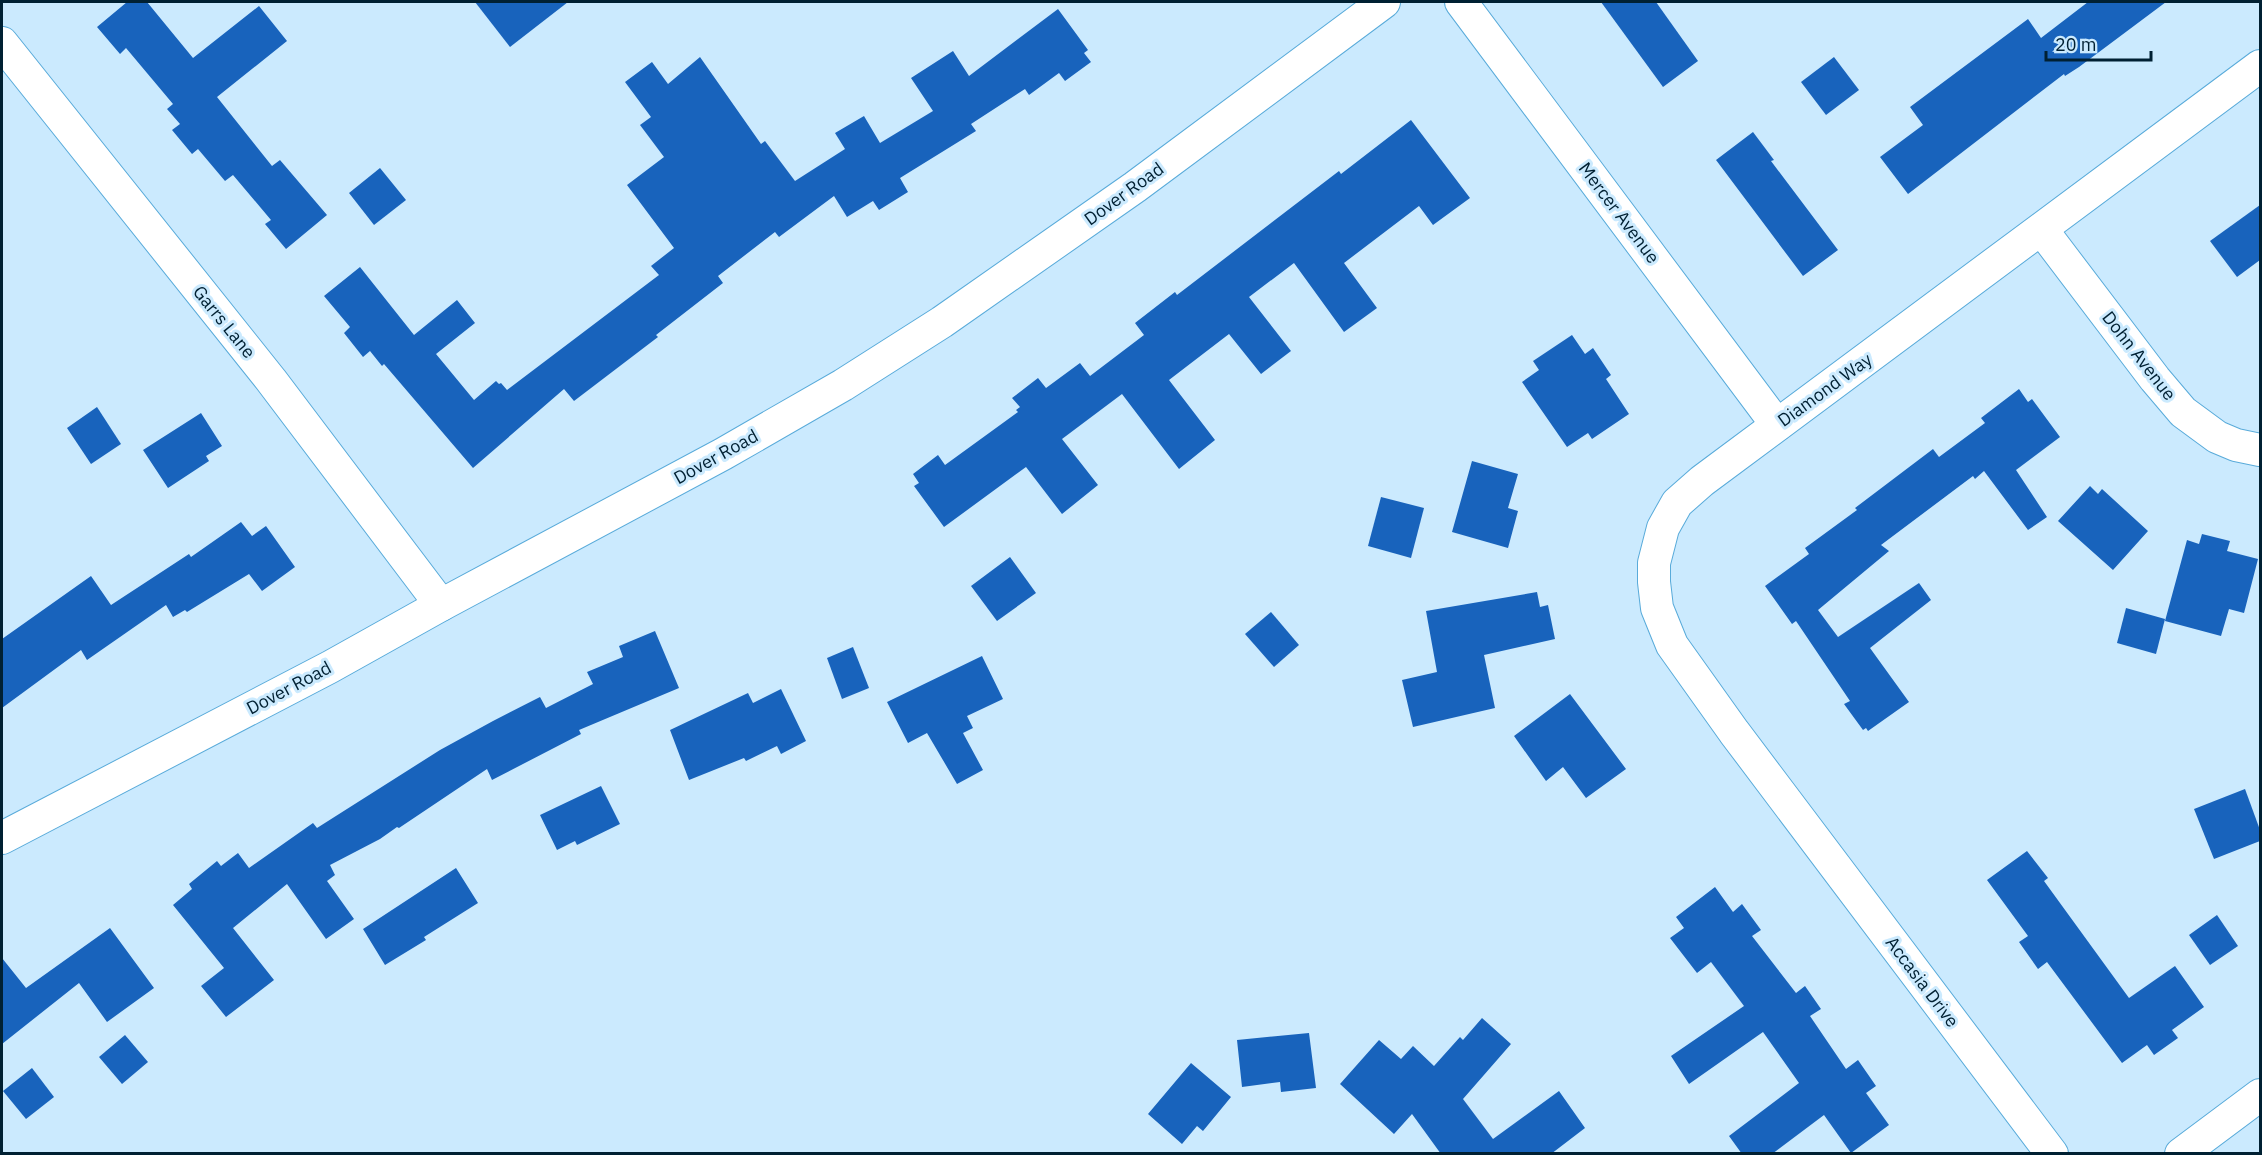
<svg xmlns="http://www.w3.org/2000/svg" width="2262" height="1155" viewBox="0 0 2262 1155" font-family="'IBM Plex Sans',sans-serif">
<style>
.building{fill:#1863bc}
.lines{fill:none;stroke-linecap:round;stroke-linejoin:round}
.street-casing{stroke:#59abda;stroke-width:34}
.street{stroke:#fff;stroke-width:32}
.labels{text-anchor:middle;stroke-width:6;stroke-linejoin:round;paint-order:stroke}
.street-label{font-size:18px;fill:#002032;stroke:#cbeafe}
</style>
<rect width="100%" height="100%" fill="#cbeafe"/>
<g class="building">
<polygon points="127,2 147,2 193,58 259,6 287,41 217,97 272,166 280,160 327,215 286,249 265,224 271,220 233,175 225,181 198,149 192,154 172,130 180,124 167,109 173,104 126,48 120,54 97,27"/>
<polygon points="475,2 568,2 510,47"/>
<polygon points="1601,2 1656,2 1698,61 1663,87"/>
<polygon points="2088,2 2166,2 2079,67 2065,76 2064,74 1908,194 1880,157 1923,125 1910,107 2028,19 2041,38"/>
<polygon points="1058,9 1088,50 1084,53 1091,62 1065,81 1059,73 1029,95 1025,89 971,124 976,131 900,178 908,192 879,210 873,201 847,217 834,196 779,237 775,232 718,276 723,283 656,335 658,337 574,401 564,389 473,468 384,364 382,366 370,351 363,357 344,333 350,327 324,296 360,267 414,335 457,300 475,323 436,354 474,400 496,381 499,384 501,383 507,390 659,275 651,266 674,248 627,185 664,157 640,125 651,117 625,82 652,62 668,84 700,57 761,144 765,141 795,181 845,149 835,133 864,116 880,143 933,111 911,78 953,51 969,76"/>
<polygon points="1834,57 1859,90 1826,115 1801,82"/>
<polygon points="1411,120 1470,198 1433,225 1419,206 1344,263 1377,308 1344,332 1294,263 1249,297 1291,351 1261,374 1229,334 1169,380 1215,440 1179,469 1122,394 1062,439 1098,485 1062,514 1026,467 944,527 914,486 919,483 913,474 938,455 945,465 1018,412 1016,410 1020,407 1012,398 1038,378 1046,388 1080,363 1090,376 1144,335 1135,323 1175,292 1177,295 1339,171 1341,174"/>
<polygon points="1753,132 1774,160 1771,161 1838,250 1803,276 1716,160"/>
<polygon points="380,168 406,200 374,225 349,193"/>
<polygon points="2260,205 2260,260 2237,277 2210,241"/>
<polygon points="1572,335 1585,354 1593,348 1611,375 1606,379 1629,414 1592,439 1588,433 1567,447 1522,382 1539,370 1533,361"/>
<polygon points="2019,389 2028,402 2032,399 2060,437 2016,470 2047,517 2028,530 1984,471 1975,479 1973,476 1881,545 1889,551 1818,610 1838,637 1919,583 1931,600 1870,648 1909,702 1868,731 1866,728 1863,730 1844,704 1850,701 1796,621 1792,624 1765,586 1809,554 1805,548 1857,510 1855,508 1933,449 1939,457 1985,423 1981,418"/>
<polygon points="97,407 121,444 91,464 67,428"/>
<polygon points="201,413 222,446 206,456 209,461 168,488 143,450"/>
<polygon points="1472,461 1518,474 1508,508 1518,511 1508,548 1452,532"/>
<polygon points="2090,486 2098,494 2102,489 2148,531 2113,570 2058,521"/>
<polygon points="1381,497 1424,508 1411,558 1368,546"/>
<polygon points="241,522 252,536 266,526 295,567 262,591 249,574 187,612 185,610 173,617 166,605 87,660 81,650 2,708 2,639 91,576 111,605 189,554 191,557"/>
<polygon points="2202,534 2230,541 2227,551 2258,559 2244,613 2229,609 2221,636 2165,621 2187,540 2199,544"/>
<polygon points="1010,557 1036,593 997,621 971,586"/>
<polygon points="1537,592 1540,607 1548,605 1555,639 1484,655 1495,708 1413,727 1402,680 1437,672 1426,611"/>
<polygon points="2126,608 2165,619 2156,654 2117,643"/>
<polygon points="1271,612 1299,645 1274,667 1245,634"/>
<polygon points="655,631 679,688 579,730 581,734 492,780 487,769 399,828 397,827 380,839 330,865 335,875 327,881 354,919 326,939 287,884 233,928 274,980 226,1017 201,986 224,968 173,905 192,889 189,884 217,861 221,866 238,853 249,868 313,823 317,828 440,750 493,721 540,697 546,708 593,684 587,672 623,657 619,646"/>
<polygon points="853,647 869,688 842,699 827,658"/>
<polygon points="982,656 1003,699 967,716 973,728 963,733 983,770 957,784 927,733 908,743 887,702"/>
<polygon points="781,689 806,741 781,754 777,746 746,761 744,758 689,780 670,730 748,693 753,703"/>
<polygon points="1570,694 1626,769 1586,798 1563,767 1546,781 1514,736"/>
<polygon points="601,786 620,824 577,845 575,841 557,850 540,815"/>
<polygon points="2245,789 2260,830 2260,841 2214,859 2194,809"/>
<polygon points="2027,851 2048,878 2044,881 2129,998 2175,966 2204,1007 2172,1030 2178,1038 2154,1055 2147,1045 2122,1063 2047,962 2038,969 2019,942 2028,936 1987,880"/>
<polygon points="456,868 478,903 424,937 426,940 385,965 363,929"/>
<polygon points="1715,887 1733,912 1742,904 1761,930 1752,936 1796,993 1805,986 1821,1009 1810,1016 1846,1069 1858,1060 1876,1086 1866,1093 1889,1125 1851,1153 1824,1115 1772,1154 1742,1154 1729,1136 1799,1083 1763,1032 1689,1084 1671,1056 1744,1006 1711,962 1697,973 1670,938 1684,928 1676,917"/>
<polygon points="2217,915 2238,946 2210,965 2189,935"/>
<polygon points="110,928 154,988 107,1022 79,983 2,1044 2,958 26,988"/>
<polygon points="1482,1018 1511,1044 1463,1099 1493,1139 1559,1091 1585,1128 1551,1154 1441,1154 1412,1114 1394,1134 1340,1084 1379,1040 1401,1059 1413,1046 1434,1066 1460,1037 1463,1040"/>
<polygon points="1309,1033 1316,1088 1281,1092 1280,1082 1242,1087 1237,1040"/>
<polygon points="125,1035 148,1062 122,1084 99,1057"/>
<polygon points="1191,1063 1231,1097 1203,1131 1197,1126 1182,1144 1148,1114"/>
<polygon points="32,1068 54,1097 26,1119 3,1091"/>
</g>
<g class="lines">
<g class="street-casing">
<g id="street">
<polyline points="1461,2 1777,425"/>
<polyline points="2,43 271,380 441,605"/>
<polyline points="2042,230 2155,379 2183,412 2217,437 2236,445 2260,450"/>
<polyline points="2,838 330,667 441,605 723,454 843,385 942,322 1135,187 1384,2"/>
<polyline points="2052,1154 1734,732 1672,645 1657,608 1654,582 1654,563 1663,528 1677,503 1702,481 2260,66"/>
<polyline points="2181,1154 2260,1095"/>
</g>
</g>
<use href="#street" class="street"/>
</g>
<g class="labels">
<g class="street-label">
<text transform="translate(1124 194) rotate(-36)" y="6">Dover Road</text>
<text transform="translate(1619 213) rotate(53)" y="6">Mercer Avenue</text>
<text transform="translate(224 322) rotate(51)" y="6">Garrs Lane</text>
<text transform="translate(2139 356) rotate(52)" y="6">Dohn Avenue</text>
<text transform="translate(1825 390) rotate(-36)" y="6">Diamond Way</text>
<text transform="translate(716 457) rotate(-29)" y="6">Dover Road</text>
<text transform="translate(289 688) rotate(-28)" y="6">Dover Road</text>
<text transform="translate(1922 982) rotate(53)" y="6">Accasia Drive</text>
</g>
</g>
<rect width="2262" height="1155" fill="none" stroke="#002032" stroke-width="6"/>
<path d="M2046 51v9h105v-9" fill="none" stroke="#002032" stroke-width="3"/>
<text x="2055" y="51" font-size="18" fill="#002032" stroke="#cbeafe" stroke-width="4.5" paint-order="stroke">20 m</text>
</svg>
